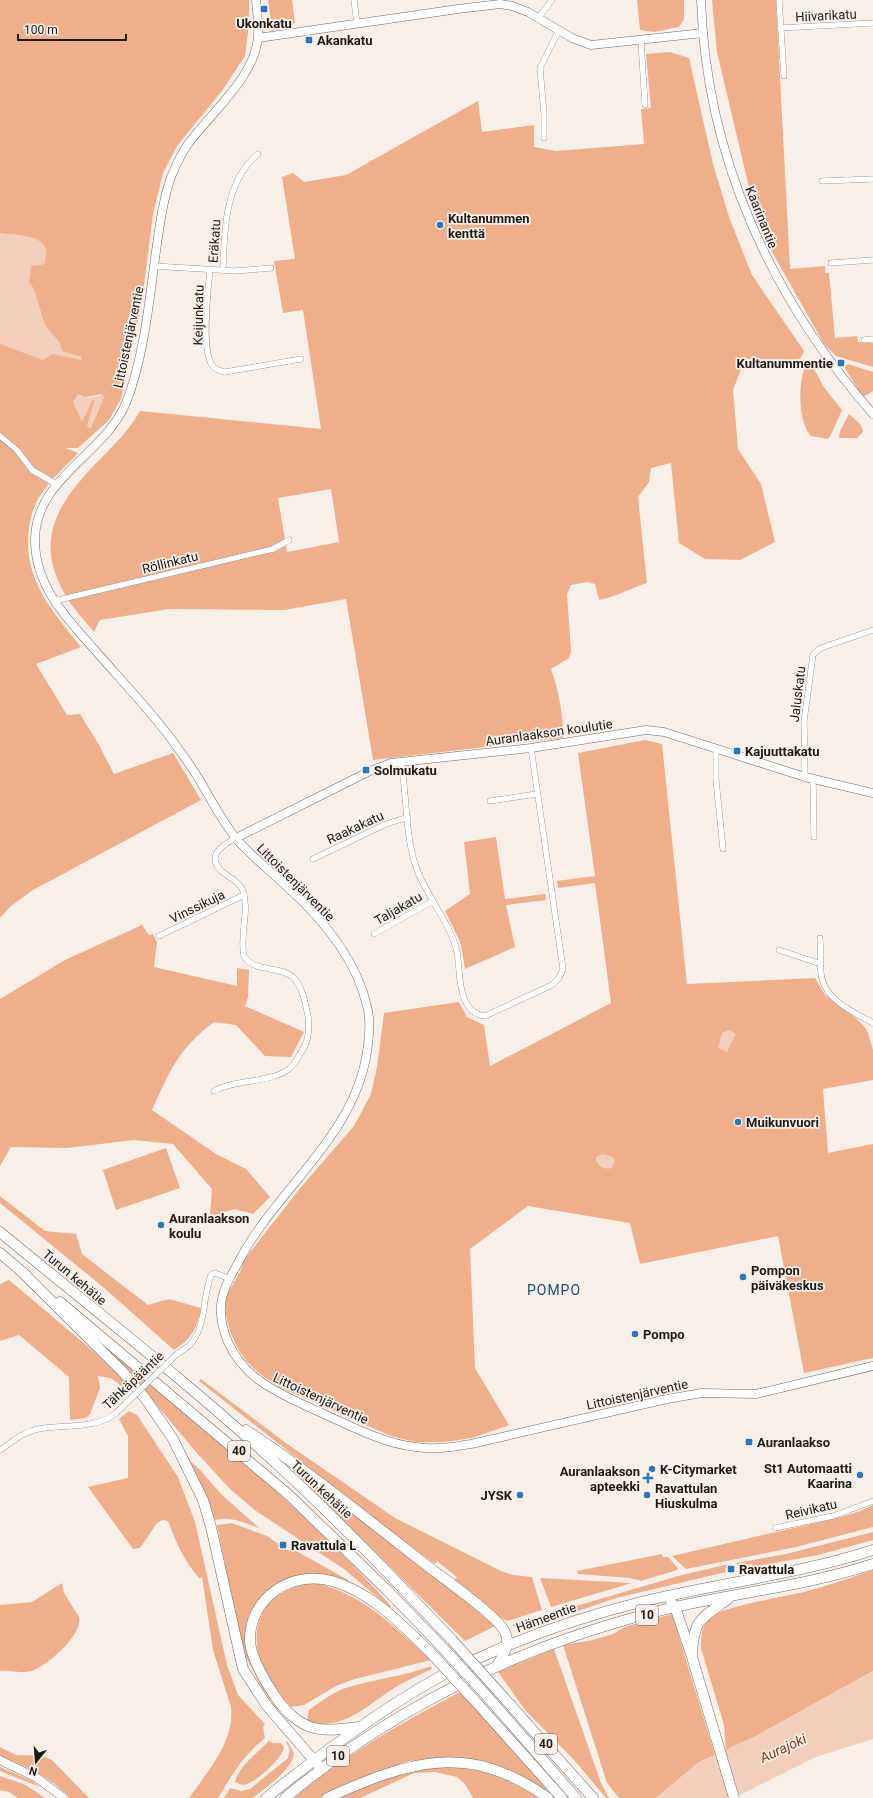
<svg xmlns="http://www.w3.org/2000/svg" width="873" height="1798" viewBox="0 0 873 1798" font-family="Roboto,sans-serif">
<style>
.green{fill:#efaf8b;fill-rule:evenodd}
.water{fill:#f3cfbb}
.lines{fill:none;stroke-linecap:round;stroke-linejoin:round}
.street-casing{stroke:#736a65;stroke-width:6}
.secondary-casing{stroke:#736a65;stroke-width:9}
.highway-casing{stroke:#736a65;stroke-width:11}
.street{stroke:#fff;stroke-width:5.5}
.secondary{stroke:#fff;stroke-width:8}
.highway{stroke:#fff;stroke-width:10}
.street-bridge-casing{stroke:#736a65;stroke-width:6;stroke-linecap:butt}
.highway-bridge-casing{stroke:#736a65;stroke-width:11;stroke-linecap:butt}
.street-bridge{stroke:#fff;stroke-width:5.5}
.highway-bridge{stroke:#fff;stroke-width:10}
.poi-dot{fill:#2578c6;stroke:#f9efe9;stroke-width:1.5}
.labels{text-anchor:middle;stroke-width:3.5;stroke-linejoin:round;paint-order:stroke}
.shield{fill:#f9efe9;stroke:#5f5a57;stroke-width:1}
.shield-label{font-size:12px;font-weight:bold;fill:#1d1a18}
.street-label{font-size:13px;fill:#1d1a18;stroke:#f9efe9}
.poi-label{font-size:13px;font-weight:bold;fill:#1d1a18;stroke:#f9efe9;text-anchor:start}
.neighbourhood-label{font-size:14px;letter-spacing:1px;fill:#1a4e80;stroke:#f9efe9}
.water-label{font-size:14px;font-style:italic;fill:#78401c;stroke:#f9efe9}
</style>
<rect width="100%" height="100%" fill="#f9efe9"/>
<g class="green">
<path d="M0 0H249V25L245 56 221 92 177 146 163 173 153 214 142 301 121 399 109 420 78 448H66L78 453C65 467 50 480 40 496 33 506 31 517 29 528 22 578 52 611 81 647L36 664 67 715 80 714 99 745 114 774 173 753 201 800 33 890 11 906 0 918ZM102 394 87 427 95 400H92L85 416 86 397Z"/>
<polygon points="268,0 292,0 295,23 272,31"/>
<polygon points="637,0 684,0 684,19 679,27 654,32 640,30"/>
<polygon points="712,0 776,0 790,269 825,266 825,273 829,273 835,338 857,336 858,342 873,343 873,367 836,356 824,344 767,243 751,196 717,52"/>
<path d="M670 52 689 58 713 164 729 217 752 275 804 351 800 359 794 360 745 359 733 390 738 449 761 484 775 542 740 560 705 559 679 543 671 463 651 468 649 482 638 497 647 583C631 588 616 597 599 600L595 584 587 582 571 585 567 594 571 651 569 658 551 669C559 692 563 713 563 738L373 760 346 599 284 610 169 609 100 620 94 632C86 622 76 612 69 601 37 551 49 515 87 473 107 451 125 437 140 411L321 429 303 310 283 313 274 261 295 259 282 177 293 173 304 182 346 175 478 101 482 132 534 125V147L556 151 644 144 641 109 651 108 646 54ZM331 489 339 542 287 552 278 498Z"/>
<path d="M810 361 823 386 842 410C838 418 833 433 828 439L811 436C797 421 798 379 807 362Z"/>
<polygon points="848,364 873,372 873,391 863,397 844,367"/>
<polygon points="849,414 861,425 863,432 857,438 839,438 840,431"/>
<path d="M645 740 662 744 687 984 815 978 825 995 857 1019 867 1030 873 1050V1080L823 1089 828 1153 873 1144V1358L804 1373 778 1236 640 1264 630 1223 528 1206 470 1249 475 1368 509 1425 472 1438 444 1442H415L391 1436 279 1387C252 1370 237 1356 228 1324 226 1316 224 1305 227 1297 231 1283 242 1275 243 1261L302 1186 354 1126 371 1094 377 1067 384 1013 459 1002 467 1017 484 1025 490 1066 611 1003 595 883 558 888 557 881 595 876 578 753Z"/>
<polygon points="496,837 505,899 545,894 546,900 506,905 515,947 465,969 461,944 445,911 470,894 464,842"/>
<path d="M142 925 149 935 153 934 157 942 154 967 237 986V968L249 970 248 997 245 1006 304 1032 291 1057 265 1056 236 1025 214 1022C179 1048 169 1072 152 1110L216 1154 246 1169 270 1197 253 1214 234 1209 217 1215 210 1214 212 1189 173 1144 134 1140 67 1148 11 1147 0 1166V999L65 960Z"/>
<polygon points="166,1148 180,1188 116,1210 103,1170"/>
<path d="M0 1196 45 1231 76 1234 82 1254 148 1305 169 1299 201 1308C196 1330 193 1337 174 1350L103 1287 0 1203Z"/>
<polygon points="9,1280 92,1350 133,1389 129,1392 111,1378 98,1376 100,1388 90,1414 86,1418 70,1420 69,1377 19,1335 0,1341 0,1284"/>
<path d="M99 1340C199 1425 304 1508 391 1606L390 1608 344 1569 256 1511 230 1489 196 1452 128 1371 97 1341Z"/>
<polygon points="201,1379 283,1441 395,1518 501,1571 513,1575 532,1577 542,1610 507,1621 497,1616 455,1580 457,1577 437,1561 435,1564 392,1533 199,1381"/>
<path d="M129 1411 137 1415 178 1477 195 1522 227 1665 238 1695 265 1724 263 1727 265 1738C241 1758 234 1772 218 1798H189C208 1771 235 1741 231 1707L213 1650 202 1577 199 1578C183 1559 177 1544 168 1521L162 1520 157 1523 140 1548 133 1549 88 1487 128 1478V1436L119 1419Z"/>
<polygon points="283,1458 446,1585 495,1626 465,1641 281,1459"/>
<path d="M189 1460 199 1469 222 1495 259 1528C244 1523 231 1516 215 1520Z"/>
<polygon points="873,1505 873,1527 796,1547 686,1569 672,1556 837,1518 858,1512"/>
<polygon points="232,1523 267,1536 289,1551 291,1548 348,1580 346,1583 334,1579 274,1588 247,1637 280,1707 277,1709 261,1686 246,1657 239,1632 217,1525"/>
<polygon points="873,1532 873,1540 818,1555 753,1567 752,1564 738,1566 736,1563 786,1554"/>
<polygon points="662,1554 662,1557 668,1557 678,1568 677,1570 641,1581 630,1578 578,1574 577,1571"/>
<polygon points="729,1564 730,1568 725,1569 726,1572 616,1598 525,1629 517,1629 512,1625 678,1576"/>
<path d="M873 1570V1671L756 1736 726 1750 724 1725 701 1648C701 1636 701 1625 711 1617 724 1606 789 1596 808 1591 830 1585 852 1577 873 1570Z"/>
<polygon points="540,1578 632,1583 551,1607"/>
<path d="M62 1583 64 1593 79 1617C84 1634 46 1667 31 1671 20 1674 10 1670 0 1671V1605L32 1602Z"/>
<path d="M315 1583C363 1593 396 1629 431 1660L355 1679 336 1686 304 1705 291 1707C280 1694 267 1680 261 1664 246 1620 270 1587 315 1583Z"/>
<polygon points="672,1614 715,1755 699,1762 656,1798 619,1798 607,1783 563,1645 593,1640 613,1634 627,1626"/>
<polygon points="554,1649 601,1783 609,1798 606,1798 575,1761 526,1711 498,1672"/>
<path d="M431 1666 432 1669C420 1675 407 1680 396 1687 368 1704 342 1733 307 1721L309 1710C322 1701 334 1691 349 1687 376 1679 404 1676 431 1666Z"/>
<path d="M460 1692 547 1788 544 1791 507 1769 464 1758 445 1757 409 1761 387 1768 356 1780 319 1798H294C345 1755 401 1723 460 1692Z"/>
<path d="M269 1741 273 1743H281L284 1747C284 1757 257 1781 247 1784 243 1786 239 1784 235 1782 237 1768 259 1751 269 1741Z"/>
<path d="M287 1741 294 1753C293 1769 265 1788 253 1798H224L230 1788 241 1791 250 1789 288 1758 290 1750 286 1742Z"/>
<path d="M0 1747 16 1755 42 1756 52 1760 89 1798H70C50 1777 26 1766 0 1756Z"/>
<path d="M434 1766C482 1769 498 1773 539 1798H473L465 1784 457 1777 435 1772 414 1773 360 1798H338L393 1774Z"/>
<polygon points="0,1767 32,1781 40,1787 0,1771"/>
<polygon points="0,1776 26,1785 45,1798 18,1798 9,1792 0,1790"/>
</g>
<g class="water">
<path d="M0 233C11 235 44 234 46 250 46 254 45 259 45 263L41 265 31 266 29 282 34 289 45 325 60 343 62 351 82 357 81 360 52 354 43 360 0 344Z"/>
<polygon points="78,394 88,398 105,395 91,428 87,427 95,400 92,400 82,422 73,402"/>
<polygon points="729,1030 736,1034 727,1052 718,1048 722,1033"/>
<path d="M603 1154 613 1157 615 1160 612 1168C604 1170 599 1167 596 1160L597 1156Z"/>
<polygon points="873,1671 873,1739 816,1757 734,1798 656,1798 699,1762 756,1736"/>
</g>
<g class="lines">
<g class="street-casing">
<g id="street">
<polyline points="354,0 357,24"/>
<polyline points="779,0 784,76"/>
<polyline points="539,17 552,0"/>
<polyline points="780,28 873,23"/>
<polyline points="641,41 645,105"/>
<polyline points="544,138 544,114 540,68 559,30"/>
<polyline points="822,181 873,179"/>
<polyline points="831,263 873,260"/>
<polyline points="154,266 235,271 271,268"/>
<path d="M210 269C208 290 201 349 212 365 215 370 220 371 225 372L301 359"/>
<path d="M223 270C224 231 225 181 258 154"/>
<polyline points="864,340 873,339"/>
<polyline points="0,436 17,450 32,470 56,484"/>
<polyline points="54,601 273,549 289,540"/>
<polyline points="716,749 716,780 723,849"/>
<path d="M401 762C407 795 405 832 415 864 424 894 450 921 457 952 461 972 456 1013 485 1016L552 985 559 978 563 969 531 748"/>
<polyline points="805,777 804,721 813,655 818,650 824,647 873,630"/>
<polyline points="813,779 814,837"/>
<polyline points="490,801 537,794"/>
<polyline points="313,859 386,824 408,817"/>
<polyline points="374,934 433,901"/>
<polyline points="159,936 244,895"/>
<path d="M820 938C821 951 819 966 822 979 827 1001 855 1013 873 1023"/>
<polyline points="779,950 821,964"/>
<path d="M214 1091C235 1079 273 1083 290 1068 295 1064 298 1057 302 1051 309 1040 310 1029 308 1016 305 1003 303 987 293 977 279 965 254 973 244 956 239 935 250 912 243 891 239 877 216 875 215 859 215 849 228 842 236 838"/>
<path d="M189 1346C207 1326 202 1299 211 1275L215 1273 230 1279"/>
<path d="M0 1450C12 1442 23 1432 38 1429 63 1424 95 1430 116 1413"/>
<polyline points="775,1528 833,1516 873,1501"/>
</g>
</g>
<g class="secondary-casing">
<g id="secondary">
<path d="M256 0C257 12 259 25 258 37 255 77 211 113 188 144 181 154 176 165 171 177 162 203 159 231 155 258 149 305 143 360 126 403 104 455 37 477 35 538 34 584 65 617 94 649 120 679 148 708 172 740 183 755 194 770 203 786 214 805 224 824 238 841 253 857 269 870 285 885 321 917 356 958 367 1006 371 1021 369 1037 367 1052 354 1138 275 1190 238 1263 231 1276 222 1290 221 1306 220 1318 223 1330 228 1342 243 1376 272 1390 304 1405 337 1419 381 1444 416 1447 435 1450 453 1447 471 1444L667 1399 702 1393 756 1394 873 1366"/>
<path d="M701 0C706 156 771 298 873 414"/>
<polyline points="258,38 458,9 500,4 512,6 528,12 572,38 591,45 703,33"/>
<polyline points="236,838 370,771 391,763 531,748 646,730 664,732 805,777 873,793"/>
<polyline points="0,1760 37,1778 64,1798"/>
</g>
</g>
<g class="highway-casing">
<g id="highway">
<path d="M0 1232C93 1309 190 1384 279 1466 340 1522 396 1581 452 1640"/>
<polyline points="0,1253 27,1276"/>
<polyline points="22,1272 122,1371 145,1398 173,1439 203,1500 211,1527 243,1669 267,1706 318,1765"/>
<polyline points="60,1302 289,1495 387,1590 441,1646"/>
<path d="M246 1430C311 1473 372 1523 434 1571 449 1582 498 1617 505 1632 511 1645 503 1655 497 1666"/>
<polyline points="671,1602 675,1607 692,1657 734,1798"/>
<path d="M692 1655C694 1618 700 1620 728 1599"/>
<polyline points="498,1691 593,1798"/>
<polyline points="487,1696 576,1798"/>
<polyline points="476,1702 562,1798"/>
<path d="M359 1727C345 1728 329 1732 314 1728 298 1724 284 1710 275 1696 266 1683 251 1658 250 1641 249 1598 291 1570 332 1581 371 1592 401 1624 429 1651"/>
<path d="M266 1798C324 1751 385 1706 450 1671 463 1664 477 1659 490 1653 540 1631 592 1614 645 1601 720 1583 799 1574 873 1550"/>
<path d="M285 1798C399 1703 531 1641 675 1607 741 1592 809 1585 873 1564"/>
<path d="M327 1798C409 1761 468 1741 548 1798"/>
</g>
</g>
<use href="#street" class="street"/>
<use href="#secondary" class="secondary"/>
<use href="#highway" class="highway"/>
<g class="street-bridge-casing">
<polyline id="street-bridge" points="116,1413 177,1354 189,1346"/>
</g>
<g class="highway-bridge-casing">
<g id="highway-bridge">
<polyline points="452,1640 498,1691"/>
<polyline points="441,1646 487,1696"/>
<polyline points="429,1651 476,1702"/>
</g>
</g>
<use href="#street-bridge" class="street-bridge"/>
<use href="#highway-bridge" class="highway-bridge"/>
</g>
<g class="poi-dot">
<rect x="260" y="5" width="8" height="8" rx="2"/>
<rect x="305" y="36" width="8" height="8" rx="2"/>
<circle cx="440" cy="225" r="4"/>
<rect x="837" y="359" width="8" height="8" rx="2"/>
<rect x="733" y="747" width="8" height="8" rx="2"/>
<rect x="362" y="766" width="8" height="8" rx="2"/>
<circle cx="738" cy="1122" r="4"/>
<circle cx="161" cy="1225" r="4"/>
<circle cx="743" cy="1277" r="4"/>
<circle cx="635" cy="1334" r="4"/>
<rect x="745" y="1438" width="8" height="8" rx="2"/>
<circle cx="652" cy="1469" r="4"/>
<circle cx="860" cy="1475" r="4"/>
<path d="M646 1472h4v4h4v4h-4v4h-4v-4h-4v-4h4z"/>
<circle cx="520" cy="1495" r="4"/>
<circle cx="647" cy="1495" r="4"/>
<rect x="279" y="1541" width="8" height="8" rx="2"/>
<rect x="727" y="1565" width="8" height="8" rx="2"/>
</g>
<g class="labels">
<g class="shield">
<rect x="228" y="1441" width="22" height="20" rx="3"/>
<rect x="636" y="1605" width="22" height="20" rx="3"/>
<rect x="535" y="1734" width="22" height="20" rx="3"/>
<rect x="327" y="1746" width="22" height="20" rx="3"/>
</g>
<g class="shield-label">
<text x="239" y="1455">40</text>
<text x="647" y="1619">10</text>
<text x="546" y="1748">40</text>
<text x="338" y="1760">10</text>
</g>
<g class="street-label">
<text transform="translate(826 15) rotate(-3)" y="5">Hiivarikatu</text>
<text transform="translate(762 217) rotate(68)" y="5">Kaarinantie</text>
<text transform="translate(214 241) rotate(-86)" y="5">Eräkatu</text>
<text transform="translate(198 315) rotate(-89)" y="5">Keijunkatu</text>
<text transform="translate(128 337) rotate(-78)" y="5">Littoistenjärventie</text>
<text transform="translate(170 562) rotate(-14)" y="5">Röllinkatu</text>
<text transform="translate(797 694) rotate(-83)" y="5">Jaluskatu</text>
<text transform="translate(549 732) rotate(-8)" y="5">Auranlaakson koulutie</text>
<text transform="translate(355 827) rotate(-25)" y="5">Raakakatu</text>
<text transform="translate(296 882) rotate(45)" y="5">Littoistenjärventie</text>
<text transform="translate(197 906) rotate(-26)" y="5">Vinssikuja</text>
<text transform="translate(398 908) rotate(-30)" y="5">Taljakatu</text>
<text transform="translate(75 1277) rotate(40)" y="5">Turun kehätie</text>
<text transform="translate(133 1380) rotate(-43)" y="5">Tähkäpääntie</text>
<text transform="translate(637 1394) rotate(-12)" y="5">Littoistenjärventie</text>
<text transform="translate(321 1398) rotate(25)" y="5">Littoistenjärventie</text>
<text transform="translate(322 1489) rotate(43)" y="5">Turun kehätie</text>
<text transform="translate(811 1509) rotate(-13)" y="5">Reivikatu</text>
<text transform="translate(546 1617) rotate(-20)" y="5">Hämeentie</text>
</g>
<g class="poi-label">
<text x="264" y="28" text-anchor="middle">Ukonkatu</text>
<text x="317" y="45">Akankatu</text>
<text x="448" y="223">Kultanummen<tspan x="448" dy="15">kenttä</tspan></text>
<text x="833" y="368" text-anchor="end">Kultanummentie</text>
<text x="745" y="756">Kajuuttakatu</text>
<text x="374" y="775">Solmukatu</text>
<text x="746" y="1127">Muikunvuori</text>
<text x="169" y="1223">Auranlaakson<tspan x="169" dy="15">koulu</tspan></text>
<text x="751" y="1275">Pompon<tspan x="751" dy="15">päiväkeskus</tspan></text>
<text x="643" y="1339">Pompo</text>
<text x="757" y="1447">Auranlaakso</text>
<text x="852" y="1473" text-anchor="end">St1 Automaatti<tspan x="852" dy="15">Kaarina</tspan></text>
<text x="660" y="1474">K-Citymarket</text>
<text x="640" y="1476" text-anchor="end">Auranlaakson<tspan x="640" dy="15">apteekki</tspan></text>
<text x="655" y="1493">Ravattulan<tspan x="655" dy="15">Hiuskulma</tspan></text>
<text x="512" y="1500" text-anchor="end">JYSK</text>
<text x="291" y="1550">Ravattula L</text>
<text x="739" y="1574">Ravattula</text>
</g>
<g class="neighbourhood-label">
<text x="554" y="1295">POMPO</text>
</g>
<g class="water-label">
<text transform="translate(783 1748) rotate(-25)" y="5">Aurajoki</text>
</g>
</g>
<g transform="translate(36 1762) rotate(197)" stroke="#f9efe9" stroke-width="3" paint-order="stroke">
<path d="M0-3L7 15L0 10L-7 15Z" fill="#1d1a18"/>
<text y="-6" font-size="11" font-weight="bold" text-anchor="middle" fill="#1d1a18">N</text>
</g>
<path d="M18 34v6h108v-6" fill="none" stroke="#1d1a18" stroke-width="2"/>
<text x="24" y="34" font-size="12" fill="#1d1a18" stroke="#f9efe9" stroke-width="3" paint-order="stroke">100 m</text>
</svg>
